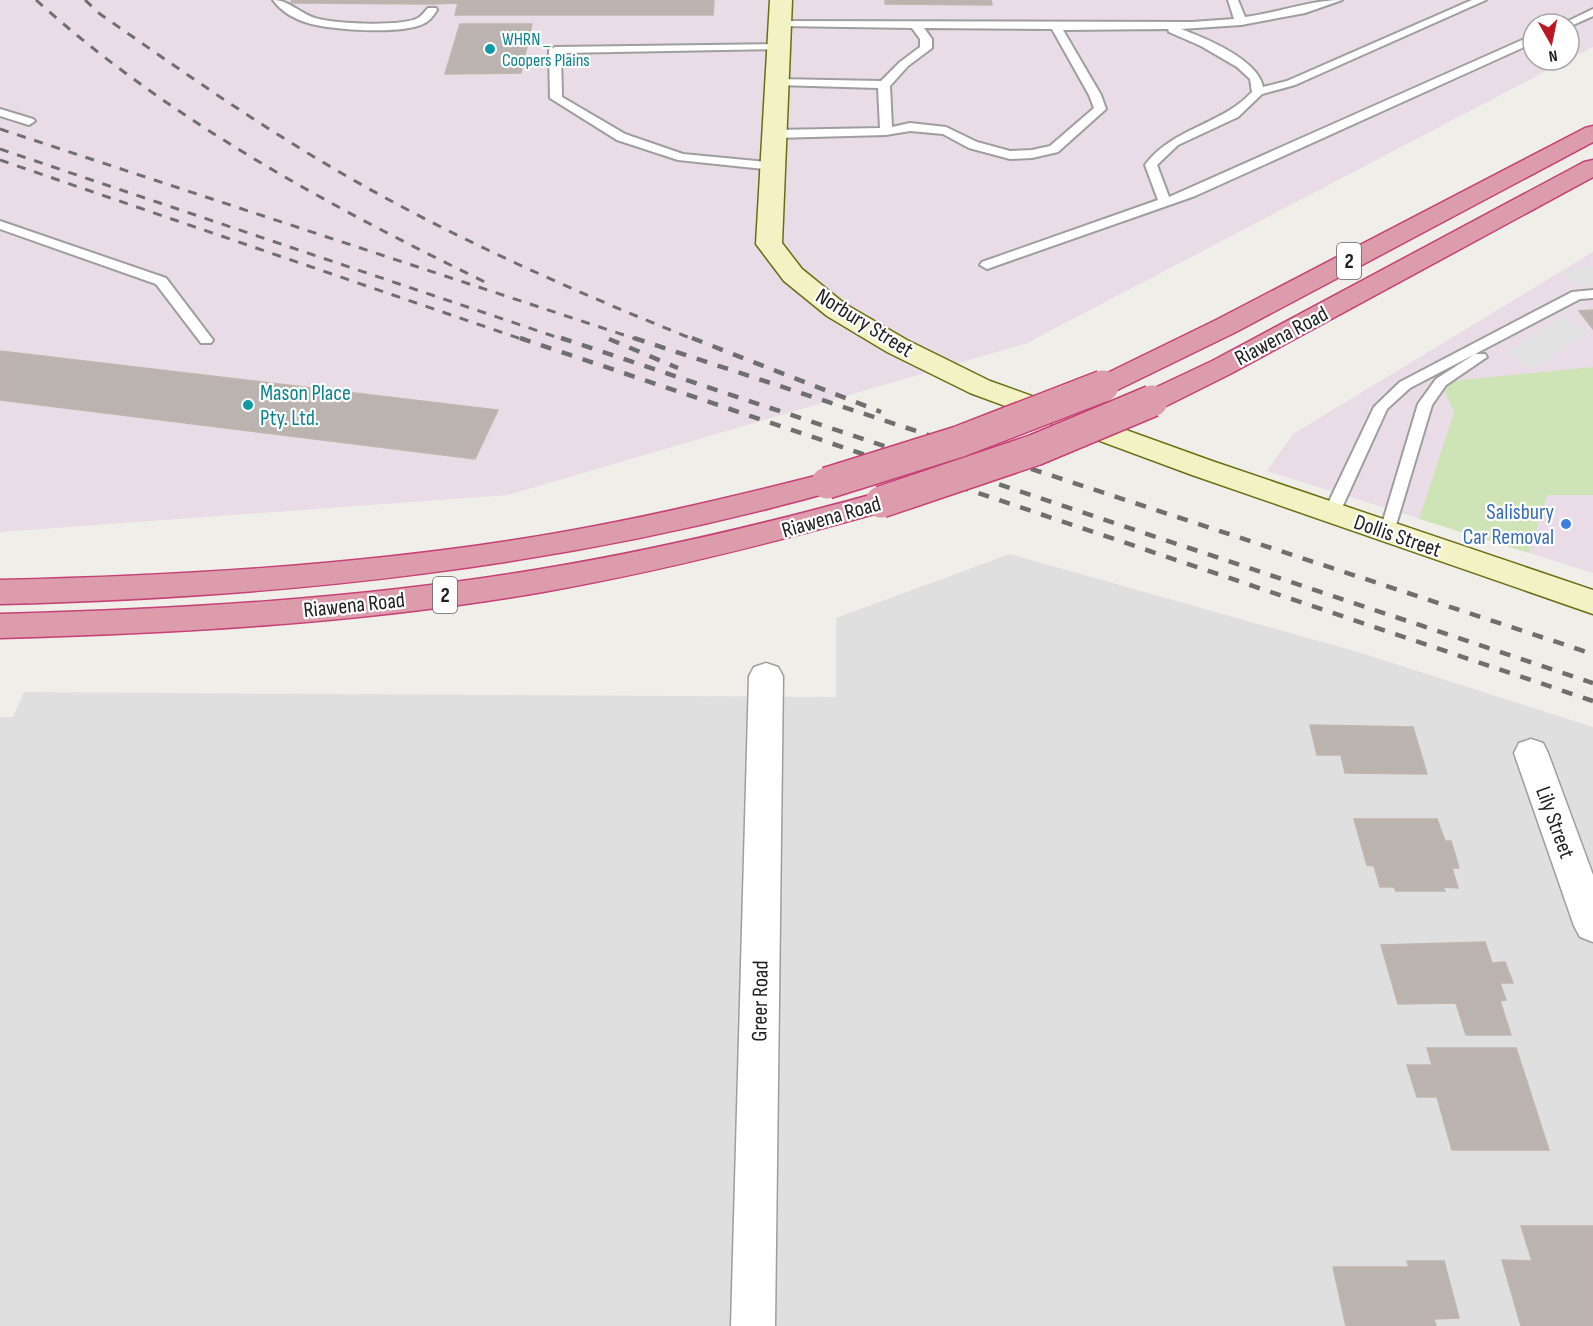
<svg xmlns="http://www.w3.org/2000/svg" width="1593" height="1326" viewBox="0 0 1593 1326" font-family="'Sofia Sans Condensed',sans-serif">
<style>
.residential{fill:#dfdfdf}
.industrial{fill:#e9dce7}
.grass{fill:#cfe4b6}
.parking{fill:#e1e1e1}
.building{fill:#bab3af;stroke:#c1b5ad;stroke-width:1.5}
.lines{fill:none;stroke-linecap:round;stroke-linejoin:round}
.lane-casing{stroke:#9e9e9e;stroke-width:4}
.street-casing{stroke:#9e9e9e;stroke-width:3}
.secondary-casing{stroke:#6a6e13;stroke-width:3}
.highway-casing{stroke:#c63f76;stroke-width:3}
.lane{fill:#fff;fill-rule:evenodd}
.street{fill:#fff;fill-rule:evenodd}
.secondary{fill:#f3f2c5;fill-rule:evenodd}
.highway{fill:#dd9cac;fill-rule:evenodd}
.rail-far1{stroke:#6f6f6f;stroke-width:3;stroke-dasharray:9 9;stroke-linecap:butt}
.rail{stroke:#6f6f6f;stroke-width:4.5;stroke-dasharray:11 11;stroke-linecap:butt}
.highway-bridge-casing{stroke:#c63f76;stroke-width:34;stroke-linecap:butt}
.highway-bridge{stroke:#dd9cac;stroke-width:31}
.culture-dot{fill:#0f9aa8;stroke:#fff;stroke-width:2}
.shop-dot{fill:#3f7fe0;stroke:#fff;stroke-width:2}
.labels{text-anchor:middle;stroke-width:4.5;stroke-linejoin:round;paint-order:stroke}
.far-culture-label{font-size:18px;fill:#0d838f;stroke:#fff;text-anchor:start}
.shield{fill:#fff;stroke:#646464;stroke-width:1.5}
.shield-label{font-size:21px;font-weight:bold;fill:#212121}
.street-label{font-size:22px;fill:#212121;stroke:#fff}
.culture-label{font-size:22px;fill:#0d838f;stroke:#fff;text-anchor:start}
.shop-label{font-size:22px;fill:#366cbe;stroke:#fff;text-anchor:end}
</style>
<rect width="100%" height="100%" fill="#f0eee9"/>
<polygon class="residential" points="1010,554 1361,653 1593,727 1593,1326 0,1326 0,717 13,717 24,692 836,697 836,618"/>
<g class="industrial">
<polygon points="0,0 1593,0 1593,47 1569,59 1569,24 1533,24 1533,60 1567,60 1027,343 508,495 0,532"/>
<polygon points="1593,252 1593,573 1267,471 1293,434"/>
</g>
<polygon class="grass" points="1593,367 1593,495 1547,495 1529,553 1419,519 1454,413 1441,382"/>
<g class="parking">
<polygon points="1593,267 1593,286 1576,287 1562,270"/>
<polygon points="1562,316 1589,332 1533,369 1506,353"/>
</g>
<g class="building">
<polygon points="292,0 435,0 434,4 291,3"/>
<polygon points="435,0 714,0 713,15 455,15 458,3 434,4"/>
<polygon points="885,0 991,0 992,5 885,4"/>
<polygon points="460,24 532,24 521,73 445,74"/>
<polygon points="1593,310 1593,329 1579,311"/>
<polygon points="0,351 498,410 475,459 0,400"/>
<polygon points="1310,725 1413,727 1427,774 1345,773 1341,755 1317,755"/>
<polygon points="1354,819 1437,819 1445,841 1451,841 1459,868 1452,868 1458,888 1443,887 1445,891 1396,891 1394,887 1380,887 1374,866 1367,865"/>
<polygon points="1485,942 1492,963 1505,962 1513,983 1500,983 1506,1000 1500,1001 1511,1035 1466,1035 1456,1003 1398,1004 1381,945"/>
<polygon points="1427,1048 1516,1048 1549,1150 1452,1150 1437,1097 1417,1097 1407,1065 1432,1065"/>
<polygon points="1521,1226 1593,1226 1593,1326 1521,1326 1502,1260 1532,1261"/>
<polygon points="1407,1261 1444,1261 1459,1318 1434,1319 1436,1326 1346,1326 1333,1267 1409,1267"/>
</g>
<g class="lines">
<g class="lane-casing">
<g id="lane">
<path d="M273 0C289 0 299 13 315 18 334 24 402 27 418 18 422 16 425 11 428 8H436L437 10C435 13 432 18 428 21 410 36 330 30 308 23 294 19 281 11 273 0Z"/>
<path d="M1228 0H1238L1245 17C1277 13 1310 0 1342 0L1305 13 1241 25 1181 29C1205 38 1258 59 1263 87L1287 81 1472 0H1486L1295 85 1262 94 1238 117 1178 145 1157 165 1169 197 1529 37 1533 36V43L1195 196 987 269 980 265 982 262 1158 200 1145 165C1172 128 1222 125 1252 92L1250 79 1237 67 1201 46 1169 32 1168 29 1063 30 1101 95 1106 109 1058 152 1032 158 1010 159 969 148 943 134 910 131 886 135 775 138 769 134 775 130 880 128 878 88 777 85 771 82 777 79 881 81 900 62 920 47V39L912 28 780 26 775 23 776 21 1192 22 1234 19ZM924 28 1052 29 1089 95 1094 108 1050 146 1032 150 1010 151 977 142 946 127 910 123 892 127 890 86 908 66 932 48V39Z"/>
<polygon points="1593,9 1593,16 1571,26 1562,24"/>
<polygon points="779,44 785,47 783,49 561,53 562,97 625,134 683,154 777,163 777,169 773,170 678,160 617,140 550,98 549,50 555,47"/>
<polygon points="0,109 33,119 35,121 29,125 0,116"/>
<polygon points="0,221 166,278 213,340 211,343 201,343 156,284 0,229"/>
<polygon points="1593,290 1593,298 1580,299 1475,354 1485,354 1487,357 1446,385 1432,405 1393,535 1383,535 1380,531 1418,404 1436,379 1475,354 1410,388 1387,409 1340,512 1332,517 1327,516 1324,512 1374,407 1400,382 1572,292"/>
</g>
</g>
<g class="street-casing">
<g id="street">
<polygon points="766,663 778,667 783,676 775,1326 731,1326 749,676 754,667"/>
<polygon points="1531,739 1543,743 1548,753 1593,875 1593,942 1580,937 1574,926 1514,753 1519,743"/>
</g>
</g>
<g class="secondary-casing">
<polygon id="secondary" points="770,0 792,0 782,243 802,269 845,304 907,340 990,381 1212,461 1593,590 1593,614 1192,475 970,393 887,352 827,316 784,281 756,244"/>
</g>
<g class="highway-casing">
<g id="highway">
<polygon points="1593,126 1593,142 1236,332 1113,392 1103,395 1093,392 1089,386 1093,380 1216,320 1585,128"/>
<polygon points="1593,160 1593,177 1232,373 1162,408 1152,410 1142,408 1138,401 1142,394 1212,361 1584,162"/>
<path d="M827 473 838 476 842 483 838 490C561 568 287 597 0 604V580C174 576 348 566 521 539 624 523 726 499 827 473Z"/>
<path d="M881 492 892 495 896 502 892 509C776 542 661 571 543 592 364 623 181 633 0 638V614C181 609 362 599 541 569 656 550 769 523 881 492Z"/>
</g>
</g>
<use href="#lane" class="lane"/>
<use href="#street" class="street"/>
<use href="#secondary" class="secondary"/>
<use href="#highway" class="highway"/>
<g class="rail-far1">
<path d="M36 0C169 120 329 206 489 284"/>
<path d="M85 0 100 14C176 67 251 120 331 167 446 235 571 290 695 340"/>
<polyline points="0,129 639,340"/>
<polyline points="0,149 565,340"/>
<polyline points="0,160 524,340"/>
</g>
<g class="rail">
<polyline points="520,338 1593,701"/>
<polyline points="561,338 1593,683"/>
<polyline points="634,338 1593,654"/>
<polyline points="692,338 881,412"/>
<polyline points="609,339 678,368"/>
</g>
<g class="highway-bridge-casing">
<g id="highway-bridge">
<polyline points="827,483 958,442 1103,386"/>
<polyline points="881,502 1035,450 1152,401"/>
</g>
</g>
<use href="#highway-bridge" class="highway-bridge"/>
</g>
<g class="culture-dot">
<circle cx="490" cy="49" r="6"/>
<circle cx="248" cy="405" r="6"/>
</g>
<circle class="shop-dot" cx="1566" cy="524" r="6"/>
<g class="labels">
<g class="far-culture-label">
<text x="502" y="45">WHRN _<tspan x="502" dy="21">Coopers Plains</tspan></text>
</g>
<g class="shield">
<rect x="1337" y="243" width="24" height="36" rx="4.5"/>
<rect x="433" y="577" width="24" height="36" rx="4.5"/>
</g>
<g class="shield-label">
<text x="1349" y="268">2</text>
<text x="445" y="602">2</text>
</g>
<g class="street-label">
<text transform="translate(865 322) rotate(32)" y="8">Norbury Street</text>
<text transform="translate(1281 335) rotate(-28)" y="8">Riawena Road</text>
<text transform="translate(831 516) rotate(-16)" y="8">Riawena Road</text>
<text transform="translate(1398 535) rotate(19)" y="8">Dollis Street</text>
<text transform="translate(354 604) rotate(-6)" y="8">Riawena Road</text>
<text transform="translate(1556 822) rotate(70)" y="8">Lily Street</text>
<text transform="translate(759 1001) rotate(-89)" y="8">Greer Road</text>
</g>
<g class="culture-label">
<text x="260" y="400">Mason Place<tspan x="260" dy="25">Pty. Ltd.</tspan></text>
</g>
<g class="shop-label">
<text x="1554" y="519">Salisbury<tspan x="1554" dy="25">Car Removal</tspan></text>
</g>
</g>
<g transform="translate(1551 42) rotate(171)"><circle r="28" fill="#ffffff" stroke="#a6a6a6" stroke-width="1.5"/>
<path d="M0-4.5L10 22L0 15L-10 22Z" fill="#ba1924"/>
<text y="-9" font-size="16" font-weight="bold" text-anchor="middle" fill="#212121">N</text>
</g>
</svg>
